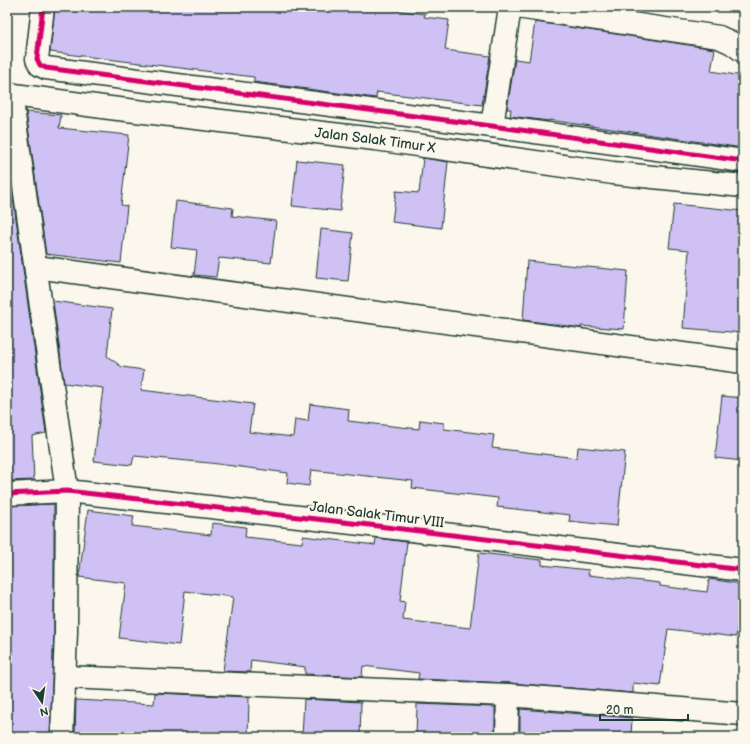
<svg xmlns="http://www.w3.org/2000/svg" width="750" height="744" viewBox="0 0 750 744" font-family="'Balsamiq Sans',sans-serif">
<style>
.building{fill:#cfc1f3;stroke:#1f3d34}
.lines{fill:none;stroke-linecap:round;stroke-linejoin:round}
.minor-casing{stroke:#1f3d34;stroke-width:25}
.tertiary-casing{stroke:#1f3d34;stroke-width:25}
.minor{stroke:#fbf7ec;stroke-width:22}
.tertiary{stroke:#fbf7ec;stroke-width:22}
.cycleway-casing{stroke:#fbf7ec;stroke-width:8}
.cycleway{stroke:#d6006c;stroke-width:5}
.labels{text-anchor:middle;stroke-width:4;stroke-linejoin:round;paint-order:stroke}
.street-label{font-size:14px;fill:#1f3d34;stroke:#fbf7ec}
</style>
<rect width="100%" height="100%" fill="#fbf7ec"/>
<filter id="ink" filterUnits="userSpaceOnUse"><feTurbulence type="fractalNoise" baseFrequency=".025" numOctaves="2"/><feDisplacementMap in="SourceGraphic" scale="8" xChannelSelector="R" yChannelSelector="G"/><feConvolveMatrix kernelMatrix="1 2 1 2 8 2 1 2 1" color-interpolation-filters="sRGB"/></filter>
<g filter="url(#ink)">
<g class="building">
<polygon points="55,7 396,7 396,10 425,14 424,17 449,20 445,50 490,56 482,105 377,92 376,98 254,82 254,77 50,52"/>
<polygon points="535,22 715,49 711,71 743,76 743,148 549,120 549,121 510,116 511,109 507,109 515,59 529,61"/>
<polygon points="26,112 61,115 59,128 129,135 121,205 127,206 121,263 46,254"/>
<polygon points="7,155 46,433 32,436 34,480 7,481"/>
<polygon points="423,158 448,162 441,228 392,222 396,191 419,193"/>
<polygon points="297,160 345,165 340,211 292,206"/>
<polygon points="176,201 233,208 232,216 276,221 271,263 219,258 216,277 194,275 197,250 171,247"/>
<polygon points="674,204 743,211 743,333 683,328 689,250 669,248"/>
<polygon points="321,229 353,233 348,281 316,278"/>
<polygon points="527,261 628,271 624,329 581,326 581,328 523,320"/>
<polygon points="53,301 112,309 107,356 122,367 144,370 141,390 253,404 249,432 293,437 295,419 308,421 310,404 349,409 348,421 419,429 420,420 444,423 444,429 494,435 492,448 577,458 578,447 625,452 617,526 569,521 570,515 497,507 498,498 412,488 413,481 311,470 309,486 287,483 288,473 210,463 134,456 132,465 94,461 103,388 64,383"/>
<polygon points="722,396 743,398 743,461 715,458"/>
<polygon points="54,504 54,632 50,737 7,737 7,506"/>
<polygon points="88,510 134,516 132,526 211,535 212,523 246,527 245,537 302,543 303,536 375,545 376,538 407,542 400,601 405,602 403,620 470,628 479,553 542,560 542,565 589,570 588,575 660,583 660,586 707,592 709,579 742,584 736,637 668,629 660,686 633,683 633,693 509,683 418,679 419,673 363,666 362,677 305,674 305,667 251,660 250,672 223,671 233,597 185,591 179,645 119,638 126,583 79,577"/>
<polygon points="155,693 249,697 248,737 75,737 76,700 154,704"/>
<polygon points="304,699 361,702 360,737 302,737"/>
<polygon points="417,704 495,707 495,737 416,737"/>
<polygon points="520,709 632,718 631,737 520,737"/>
</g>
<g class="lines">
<g class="minor-casing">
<g id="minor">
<polyline points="43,7 37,59 40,65 46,68 492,126 743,161"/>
<polyline points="517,7 719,37 732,43 743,51"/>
<polyline points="11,94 67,491 66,632 62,737"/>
<polyline points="492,126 510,7"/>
<polyline points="36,267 743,362"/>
<polyline points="7,494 67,491 361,524 743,570"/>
<polyline points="65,677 508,695 743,714"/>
<polyline points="507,737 508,695"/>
</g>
</g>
<g class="tertiary-casing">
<g id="tertiary">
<path id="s1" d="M7 94 110 108 375 139 613 173 743 186"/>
</g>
</g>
<use href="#minor" class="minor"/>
<use href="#tertiary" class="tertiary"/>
<g class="cycleway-casing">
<g id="cycleway">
<polyline points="43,7 37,59 40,65 46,68 492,126 743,161"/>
<polyline points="7,494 67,491 361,524 743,570"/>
</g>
</g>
<use href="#cycleway" class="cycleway"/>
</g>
</g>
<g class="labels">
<g class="street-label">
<text dy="5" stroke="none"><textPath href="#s1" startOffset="371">Jalan Salak Timur X</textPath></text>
<text transform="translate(377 514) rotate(7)" y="5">Jalan Salak Timur VIII</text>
</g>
</g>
<rect width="750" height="744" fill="none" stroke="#fbf7ec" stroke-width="24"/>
<rect x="12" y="12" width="726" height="720" fill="none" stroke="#1f3d34" stroke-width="1.5" filter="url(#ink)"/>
<g transform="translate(42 702) rotate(167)" stroke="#fbf7ec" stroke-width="3" paint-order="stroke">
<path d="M0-3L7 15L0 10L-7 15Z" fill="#1f3d34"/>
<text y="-6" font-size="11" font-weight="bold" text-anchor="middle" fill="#1f3d34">N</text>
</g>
<path d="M600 714v6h88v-6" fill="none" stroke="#1f3d34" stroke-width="2"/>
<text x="606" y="714" font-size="12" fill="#1f3d34" stroke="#fbf7ec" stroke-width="3" paint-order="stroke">20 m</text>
</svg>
